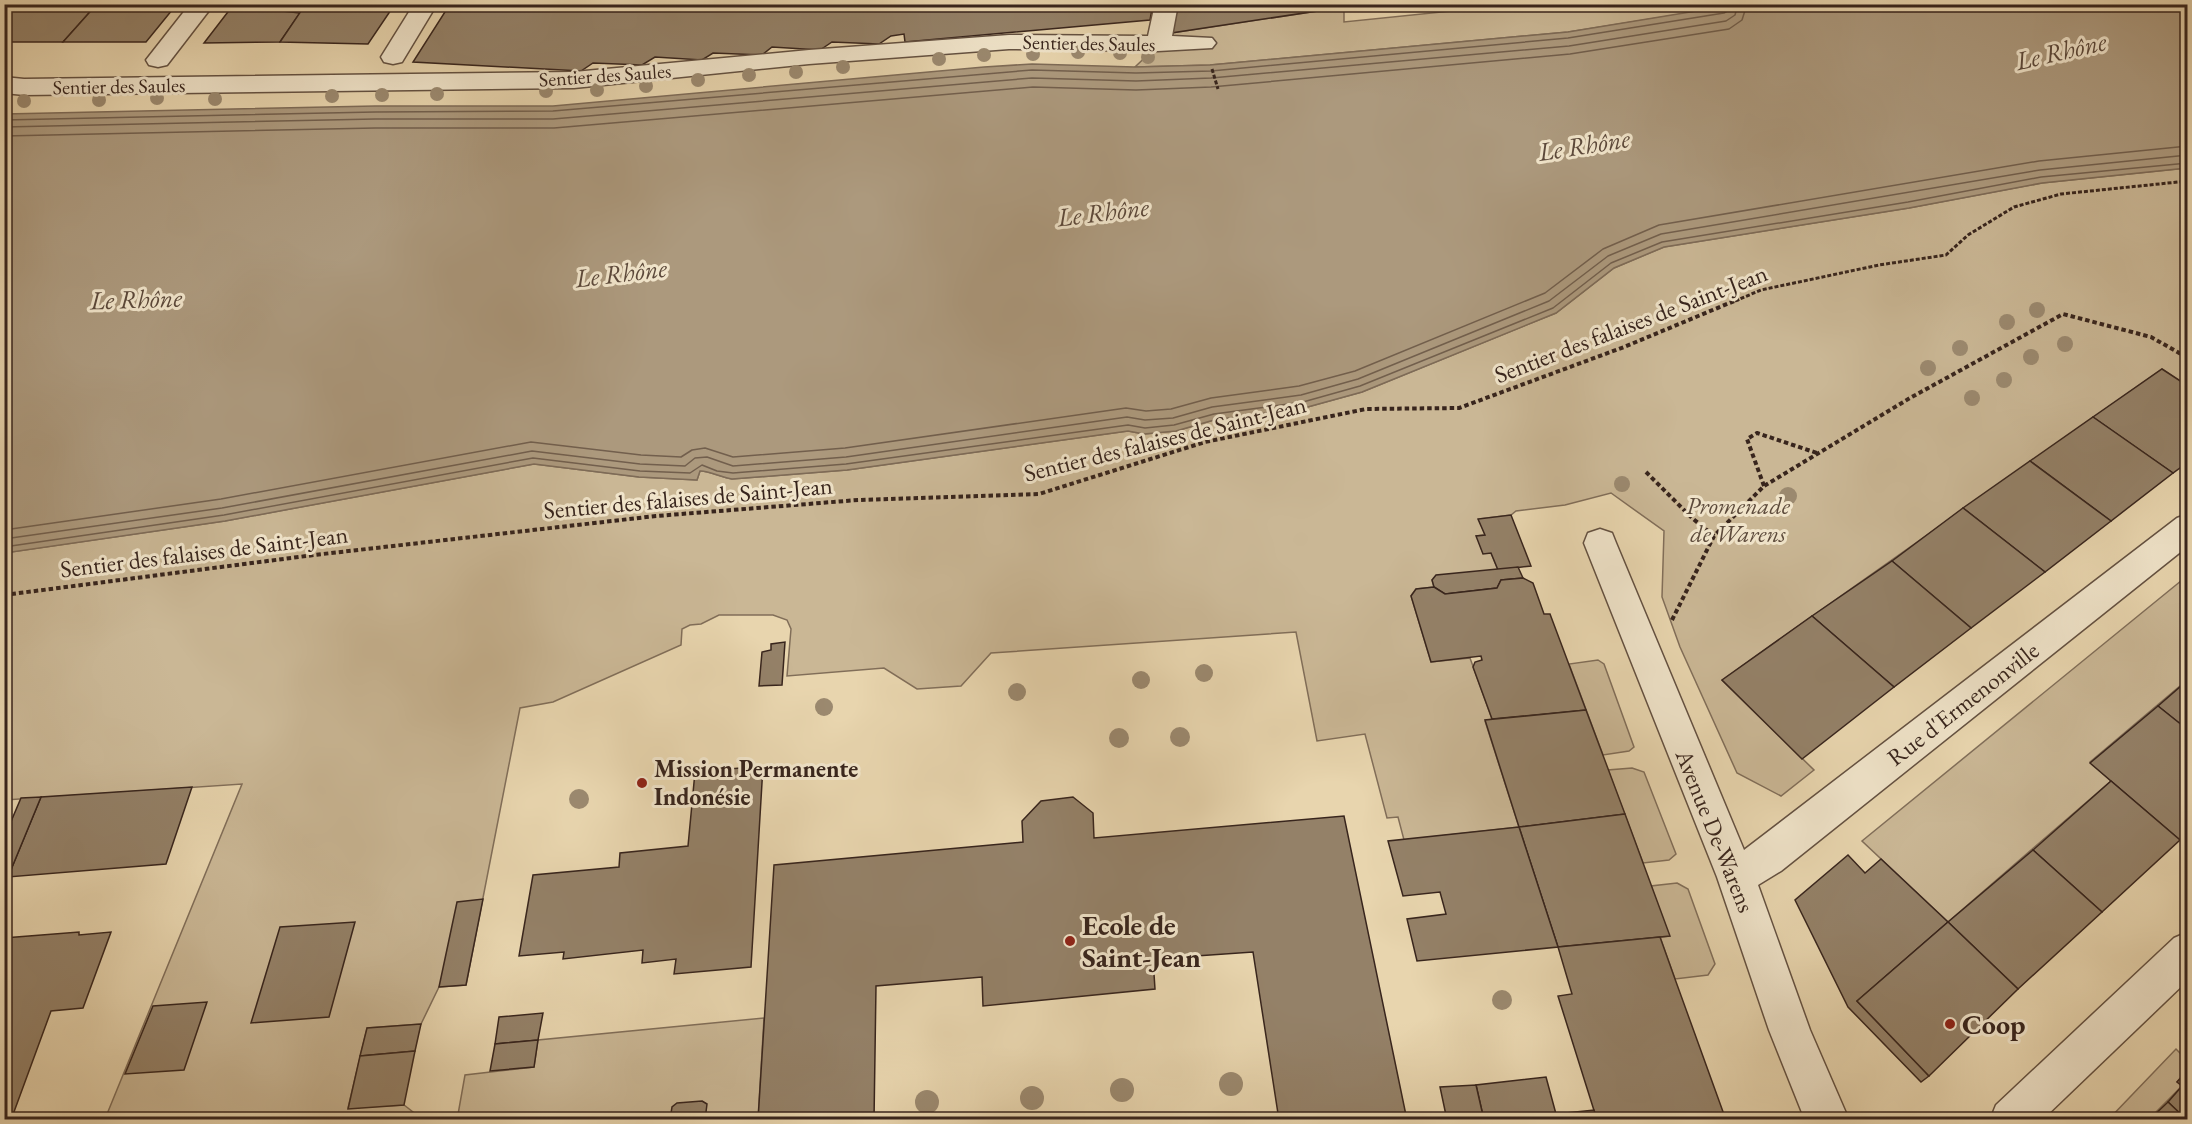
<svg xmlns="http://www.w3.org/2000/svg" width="2192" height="1124" viewBox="0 0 2192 1124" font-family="'EB Garamond',serif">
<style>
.green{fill:#cab795;stroke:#816e59;stroke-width:1.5}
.water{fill:#ac997d;stroke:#7e6b57;stroke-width:1.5}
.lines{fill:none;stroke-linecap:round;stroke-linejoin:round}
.shore{stroke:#725f4d;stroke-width:1.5}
.building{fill:#948168;stroke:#38251d;stroke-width:1.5}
.street-casing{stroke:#645141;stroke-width:3}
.path-far1{stroke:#38251d;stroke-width:3;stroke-dasharray:4 2;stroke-linecap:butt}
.path{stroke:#38251d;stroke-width:4;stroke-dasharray:4.5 3;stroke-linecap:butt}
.street{fill:#f0e4ca;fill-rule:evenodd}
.tree{fill:#9b896f}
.poi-dot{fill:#8f2418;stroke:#f0e4ca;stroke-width:2}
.labels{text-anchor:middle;stroke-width:6;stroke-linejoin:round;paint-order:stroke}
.far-street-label{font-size:20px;fill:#38251d;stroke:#f0e4ca}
.street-label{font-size:24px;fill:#38251d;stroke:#f0e4ca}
.park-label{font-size:24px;font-style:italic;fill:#5c4a3b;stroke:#f0e4ca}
.poi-label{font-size:24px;font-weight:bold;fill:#38251d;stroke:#f0e4ca;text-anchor:start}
.water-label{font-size:26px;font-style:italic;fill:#5b483a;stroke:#f0e4ca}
.near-poi-label{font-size:28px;font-weight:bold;fill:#38251d;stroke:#f0e4ca;text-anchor:start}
</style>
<rect width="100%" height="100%" fill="#e8d5ae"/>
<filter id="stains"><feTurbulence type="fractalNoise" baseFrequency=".00333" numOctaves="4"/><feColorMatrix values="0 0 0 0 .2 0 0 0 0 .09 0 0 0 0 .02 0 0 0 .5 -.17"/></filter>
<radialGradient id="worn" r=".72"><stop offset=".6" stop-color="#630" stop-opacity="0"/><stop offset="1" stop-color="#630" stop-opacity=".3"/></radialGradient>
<g class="green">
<polygon points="1520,4 1739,5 1568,32 1210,65 1135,67 1171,33 1344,7 1344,22"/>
<path d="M2187 168V386L2162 369 1722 680 1814 770 1781 796 1737 773 1680 647 1662 597 1664 531 1611 493 1565 505 1516 511 1511 515 1479 519 1485 535 1477 536 1483 553H1491L1498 570 1432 580 1434 587 1416 589 1411 596 1431 662 1470 658 1492 719 1485 721 1519 827 1404 840 1398 817 1387 818 1365 734 1317 741 1296 632 991 653 961 686 917 689 884 668 787 676 791 629 787 620 773 615H719L701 624 690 625 682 629 681 645 553 702 520 708 466 985 439 987 421 1024 367 1028 348 1108 404 1105 422 1119H105L242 784 5 800 4 553 225 521 534 464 639 477 697 480 700 471C707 470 723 478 732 479L847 470 1128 431 1144 434 1176 431 1214 420 1304 408 1362 392 1556 313 1614 268 1664 247 1909 208 2042 183Z"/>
<polygon points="2187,576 2187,680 2090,762 2111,781 1948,922 1862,841"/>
<polygon points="1598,660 1604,664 1634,747 1629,751 1603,755 1569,664"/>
<polygon points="1632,768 1644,772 1676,854 1669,860 1643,863 1608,770"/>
<polygon points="1677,883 1688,889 1715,964 1708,975 1675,979 1660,937 1669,936 1651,886"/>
<polygon points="764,1018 758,1119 457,1120 465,1075 534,1067 538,1040"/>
<polygon points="2176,1049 2187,1060 2187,1070 2177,1082 2182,1086 2149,1119 2108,1120"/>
</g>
<path class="water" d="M1739 4 2187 5V168L2042 183 1909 208 1664 247 1614 268 1556 313 1362 392 1304 408 1214 420 1176 431 1144 434 1128 431 847 470 732 479C723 478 707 470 700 471L697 480 639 477 534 464 225 521 5 553V114L375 106H553L984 67 1032 64 1135 67 1210 65 1568 32Z"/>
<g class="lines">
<g class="shore">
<polyline points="4,120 375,112 553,111 1032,70 1136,73 1211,71 1568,38 1724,13 1729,10 1730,4"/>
<polyline points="4,127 375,119 553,119 1032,78 1136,81 1211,78 1569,46 1726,21 1735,15 1738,4"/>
<polyline points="4,136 375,128 554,128 1033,87 1136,90 1211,87 1570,54 1729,29 1742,20 1747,4"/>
<polyline points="4,530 221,499 531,442 641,455 681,457 692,450 705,448 733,457 845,448 1126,408 1146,411 1171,409 1211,398 1299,386 1355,371 1545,293 1603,249 1659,225 2039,161 2188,146"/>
<polyline points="4,539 222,508 532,451 640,464 685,466 695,458 707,457 733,466 846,457 1127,417 1145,420 1173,418 1212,407 1301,395 1358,379 1549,301 1608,256 1661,234 2040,170 2188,155"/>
<polyline points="4,547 224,515 533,458 640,471 690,473 702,465 717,471 733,473 846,464 1128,425 1145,428 1174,425 1214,414 1303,402 1360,386 1553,308 1611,263 1662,242 1908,202 2041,177 2188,163"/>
</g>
</g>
<g class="building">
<polygon points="15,4 97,4 63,42 4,42 4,15"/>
<polygon points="97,4 177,4 146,42 63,42"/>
<polygon points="234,4 286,4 281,11 300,13 280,42 204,43"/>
<polygon points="339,4 395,4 368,44 280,42 303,8 333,9"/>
<polygon points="450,4 1153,4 1150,20 905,42 904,34 891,36 879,44 832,42 820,50 772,47 762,55 713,53 702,60 655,57 642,65 593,63 581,71 413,62"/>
<polygon points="1179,4 1345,4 1344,7 1171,33"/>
<polygon points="2162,369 2188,386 2188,462 2173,473 2093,417"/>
<polygon points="2093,417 2173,473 2111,521 2030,461"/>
<polygon points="2030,461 2111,521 2045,572 1963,508"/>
<polygon points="1963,508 2045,572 1971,628 1892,561"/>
<polygon points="1511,515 1531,566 1498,570 1491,553 1483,554 1476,536 1485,535 1478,519"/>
<polygon points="1892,561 1971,628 1894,687 1812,616"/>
<polygon points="1518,567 1523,578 1501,580 1497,588 1445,594 1434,587 1432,580 1436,575"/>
<polygon points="1523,578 1533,583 1544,614 1550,614 1586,710 1492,719 1473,667 1475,662 1482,660 1481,656 1431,662 1411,596 1416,589 1434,587 1445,594 1497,588 1501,580"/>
<polygon points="1812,616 1894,687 1802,759 1722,680"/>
<polygon points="785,642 782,685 759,686 762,652 771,650 771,644"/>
<polygon points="2188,680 2188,730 2158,706"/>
<polygon points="2158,706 2188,730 2188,833 2180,840 2090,763"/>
<polygon points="1586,710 1625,814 1519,827 1485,720"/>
<polygon points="763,766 751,967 674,974 676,959 642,963 643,950 563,959 564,952 519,956 533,875 619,867 620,853 688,846 695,772"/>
<polygon points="2111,781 2180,840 2102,912 2033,850"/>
<polygon points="192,787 166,864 8,877 41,797"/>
<polygon points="41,797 8,877 4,887 4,838 21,798"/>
<polygon points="1073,797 1093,813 1094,838 1344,816 1407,1120 1279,1120 1253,952 1153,959 1155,989 983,1006 982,977 876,986 874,1120 758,1120 774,865 1023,842 1022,821 1041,801"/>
<polygon points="1625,814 1670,936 1558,947 1519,827"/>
<polygon points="1519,827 1558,947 1417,961 1407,919 1446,914 1440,892 1403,896 1388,841"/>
<polygon points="2033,850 2102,912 2018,989 1948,922"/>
<polygon points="1848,855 1865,873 1881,859 1948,922 1857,1001 1929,1076 1921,1082 1848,1007 1795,900"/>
<polygon points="483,899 466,985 439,987 457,902"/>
<polygon points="355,922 329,1017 251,1023 280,927"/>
<polygon points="1948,922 2018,989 1929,1076 1857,1001"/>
<polygon points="79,932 79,935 111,932 83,1008 51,1011 11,1120 4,1120 4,938"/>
<polygon points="1660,937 1675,979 1726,1120 1597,1120 1558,996 1572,994 1558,947"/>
<polygon points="207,1002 184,1070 125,1074 153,1006"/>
<polygon points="543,1013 538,1040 495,1044 499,1017"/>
<polygon points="421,1024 415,1051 360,1056 367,1028"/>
<polygon points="538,1040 534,1067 490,1071 495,1044"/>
<polygon points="415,1051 404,1105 348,1109 360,1056"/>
<polygon points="2188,1070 2188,1120 2187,1120 2168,1102 2182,1086 2177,1082"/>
<polygon points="1546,1077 1556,1114 1594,1110 1597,1120 1484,1120 1476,1085"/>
<polygon points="1476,1085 1484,1120 1447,1120 1440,1087"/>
<polygon points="702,1101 707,1104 705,1120 670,1120 672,1107 677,1103"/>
<polygon points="2168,1102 2187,1120 2149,1120"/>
<polygon points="541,1115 544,1120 512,1120 514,1118"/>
</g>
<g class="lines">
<g class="street-casing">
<g id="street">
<polygon points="190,4 214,4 167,65 158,67 149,65 146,60"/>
<polygon points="414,4 437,4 402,62 393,64 384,62 381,57"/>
<polygon points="1155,4 1178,4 1172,36 1212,38 1216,43 1212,48 1158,51 1009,49 809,64 574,88 24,95 4,93 4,77 24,79 574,72 809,50 1009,35 1148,36"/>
<polygon points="2188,514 2188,546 1781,871 1758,885 1810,1030 1849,1120 1805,1120 1769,1030 1717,877 1584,543 1588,533 1600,529 1612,533 1616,543 1744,850 2177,518"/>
<polygon points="2188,932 2188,980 2042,1120 1990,1120 1996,1105 2174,938"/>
</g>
</g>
<g class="path-far1">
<polyline points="1212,69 1218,89"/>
<polyline points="1735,301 1761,290 1879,265 1946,255 1968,235 2014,207 2061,194 2188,181"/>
</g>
<g class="path">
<polyline points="2181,354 2188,349"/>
<polyline points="1646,472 1692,518 1714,536"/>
<polyline points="1764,486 1747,439 1757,433 1817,453"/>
<polyline points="4,595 314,555 656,516 858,500 1039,494 1205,442 1366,409 1459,408 1624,347 1739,299"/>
<polyline points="1672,620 1714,536 1764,486 1910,398 2063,314 2151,337 2188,358"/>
</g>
<use href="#street" class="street"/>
</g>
<g class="tree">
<circle cx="1078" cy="52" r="7"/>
<circle cx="1120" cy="53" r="7"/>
<circle cx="1033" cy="54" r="7"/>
<circle cx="984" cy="55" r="7"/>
<circle cx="1148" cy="57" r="7"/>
<circle cx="939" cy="59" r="7"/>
<circle cx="843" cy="67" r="7"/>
<circle cx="796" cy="72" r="7"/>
<circle cx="749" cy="75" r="7"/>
<circle cx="698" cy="80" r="7"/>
<circle cx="646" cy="86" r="7"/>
<circle cx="597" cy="90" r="7"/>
<circle cx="546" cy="91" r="7"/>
<circle cx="437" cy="94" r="7"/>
<circle cx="382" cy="95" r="7"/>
<circle cx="332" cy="96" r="7"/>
<circle cx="157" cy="98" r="7"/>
<circle cx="215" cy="99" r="7"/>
<circle cx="99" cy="100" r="7"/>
<circle cx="24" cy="101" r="7"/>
<circle cx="2037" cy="310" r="8"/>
<circle cx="2007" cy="322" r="8"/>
<circle cx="2065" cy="344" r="8"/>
<circle cx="1960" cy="348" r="8"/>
<circle cx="2031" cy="357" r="8"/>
<circle cx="1928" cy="368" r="8"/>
<circle cx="2004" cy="380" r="8"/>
<circle cx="1972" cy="398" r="8"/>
<circle cx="1622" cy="484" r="8"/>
<circle cx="1788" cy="496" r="9"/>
<circle cx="1204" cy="673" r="9"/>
<circle cx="1141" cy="680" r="9"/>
<circle cx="1017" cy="692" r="9"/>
<circle cx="824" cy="707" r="9"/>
<circle cx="1180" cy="737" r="10"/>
<circle cx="1119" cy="738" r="10"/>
<circle cx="579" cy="799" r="10"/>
<circle cx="1502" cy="1000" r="10"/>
<circle cx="1231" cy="1084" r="12"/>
<circle cx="1122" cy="1090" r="12"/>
<circle cx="1032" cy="1098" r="12"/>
<circle cx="927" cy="1102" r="12"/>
</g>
<g class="poi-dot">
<circle cx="642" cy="783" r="6"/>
<circle cx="1070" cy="941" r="6"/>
<circle cx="1950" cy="1024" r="6"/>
</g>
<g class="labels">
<g class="far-street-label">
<text transform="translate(1089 43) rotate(1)" y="7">Sentier des Saules</text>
<text transform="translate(605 75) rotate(-4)" y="7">Sentier des Saules</text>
<text transform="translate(119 86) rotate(-1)" y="7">Sentier des Saules</text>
</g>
<g class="street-label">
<text transform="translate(1631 324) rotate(-21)" y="8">Sentier des falaises de Saint-Jean</text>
<text transform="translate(1165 439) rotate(-14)" y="8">Sentier des falaises de Saint-Jean</text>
<text transform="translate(688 498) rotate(-5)" y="8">Sentier des falaises de Saint-Jean</text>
<text transform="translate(204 552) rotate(-7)" y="8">Sentier des falaises de Saint-Jean</text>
<text transform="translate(1963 704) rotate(-38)" y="8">Rue d'Ermenonville</text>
<text transform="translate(1715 831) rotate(68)" y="8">Avenue De-Warens</text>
</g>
<g class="park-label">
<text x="1738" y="514">Promenade<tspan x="1738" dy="28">de Warens</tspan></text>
</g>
<g class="poi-label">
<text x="654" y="777">Mission Permanente<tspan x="654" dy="28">Indonésie</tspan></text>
</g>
<g class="water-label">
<text transform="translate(2061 51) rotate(-13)" y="9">Le Rhône</text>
<text transform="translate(1584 145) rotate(-9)" y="9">Le Rhône</text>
<text transform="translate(1103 212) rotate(-7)" y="9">Le Rhône</text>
<text transform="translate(621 273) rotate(-7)" y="9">Le Rhône</text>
<text transform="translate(136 299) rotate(-2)" y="9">Le Rhône</text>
</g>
<g class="near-poi-label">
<text x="1082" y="935">Ecole de<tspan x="1082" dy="32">Saint-Jean</tspan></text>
<text x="1962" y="1034">Coop</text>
</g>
</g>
<rect width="2192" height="1124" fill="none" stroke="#e8d5ae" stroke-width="24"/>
<rect x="6" y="6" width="2180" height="1112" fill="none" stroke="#38251d" stroke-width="3"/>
<rect x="12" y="12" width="2168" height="1100" fill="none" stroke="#38251d" stroke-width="1.5"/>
<rect width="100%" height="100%" filter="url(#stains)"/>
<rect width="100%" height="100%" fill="url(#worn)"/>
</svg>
